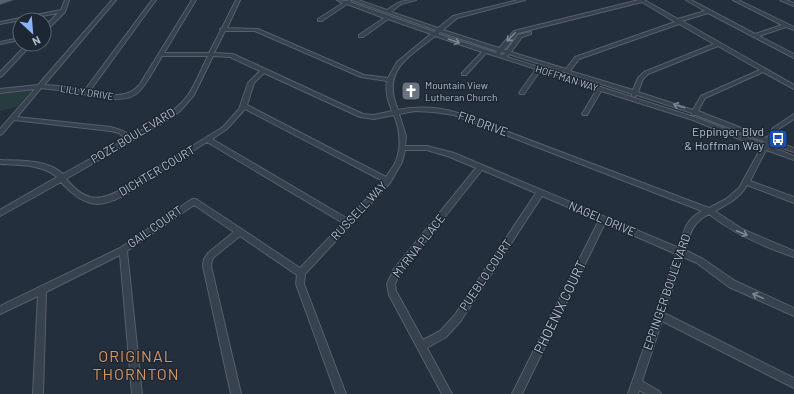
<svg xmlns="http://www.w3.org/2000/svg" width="794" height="394" viewBox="0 0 794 394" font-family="Barlow,sans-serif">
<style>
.green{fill:#263c3f}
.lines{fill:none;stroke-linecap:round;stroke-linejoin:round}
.minor-casing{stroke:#565f6c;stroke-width:2}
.major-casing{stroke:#414a57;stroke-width:2}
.minor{fill:#38414e;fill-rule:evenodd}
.major{fill:#56606e;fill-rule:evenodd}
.oneway{stroke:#7c8592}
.labels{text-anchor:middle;stroke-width:3;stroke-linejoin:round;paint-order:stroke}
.far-street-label{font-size:10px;fill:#b4bcc9;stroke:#1d2633}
.far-poi-label{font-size:10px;fill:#b4bcc9;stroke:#1d2633;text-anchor:start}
.street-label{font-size:12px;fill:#b4bcc9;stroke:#1d2633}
.poi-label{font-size:12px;fill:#b4bcc9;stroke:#1d2633;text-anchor:end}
.near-street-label{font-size:14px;fill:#b4bcc9;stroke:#1d2633}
.near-neighbourhood-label{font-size:16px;letter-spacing:1px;fill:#d59563;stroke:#1d2633}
</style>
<rect width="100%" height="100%" fill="#242f3e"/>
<polygon class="green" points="24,90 32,90 17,107 0,111 0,93"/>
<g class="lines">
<g class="minor-casing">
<g id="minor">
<polygon points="65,0 69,0 65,12 46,31 44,31 44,27 58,13 0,24 0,22 61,10"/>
<path d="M112 0H116L44 85 59 86 84 91 152 0H156L89 92C106 95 128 100 140 84L192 0H196L164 53H209L221 30 220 29 222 28 236 0H240L227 28 258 29 364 75 388 78 397 62 431 34 388 19 363 37H359V35L384 18 347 4 322 21H318V19L343 3 337 0 346 1 351 0V1L350 2 434 32 436 30 352 0H358L387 10C399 2 402 0 416 0L401 4 391 12 438 28 453 16 518 0H525L457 18 443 30 499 48 514 31 639 0H644L678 19 705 11 686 0H691L755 34 782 25 733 0H738L794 27V30L786 27 759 36 794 54V58L708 13 682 21 794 85V89L763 72 705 98 698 111 767 138 773 128 794 114V119L777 130 772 140 794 148V152L770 144 769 146 794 156V160L766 150 750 181 794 197V203L747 185C740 198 728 204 715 211L742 229 794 251V257C764 247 734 234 709 214 691 224 691 232 685 250L703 259 735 281 794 308V316L729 287 697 263 683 257 664 313 794 378V388L662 321 642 381 659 391 661 394H646L639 390 638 394H628L676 254 605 223 522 394H512L599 220 542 196 460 322 446 337 427 348 452 394H442L389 295 387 284 394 269 476 168 450 157 427 150H405L402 162 390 183 305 274 304 284 346 394H336L296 284 297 275 240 236 214 257 212 260 211 266 241 394H231L203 266 204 259 208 253 234 232 194 205 127 251 142 394H132L120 255 46 292 43 394H33L38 296 0 314V306L120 248 192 199H196L300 268 343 223 207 142C190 153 174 163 157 174 141 184 117 204 97 204 82 203 70 192 61 182L0 216V210L57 177C42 164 19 165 0 164V160C20 161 47 159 63 174L126 139 119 133 111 131 14 120 2 134 0 135V129L35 89 0 93V89L38 85ZM642 2 675 22 575 57 566 69 511 52 522 37 531 34V32L518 35 507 50H504L518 33ZM679 24 714 44 644 72 638 78 633 90 570 71 579 59ZM225 31H255L361 77 387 81C385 92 388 101 392 111L374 115 363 114 233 54 214 53ZM440 32 497 51 496 53 438 34ZM435 36 482 52 462 73V75H466L486 53 536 69 519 93 520 94H524L540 71 597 89 582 114 583 115H587L601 91 693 120 761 148 739 188 726 199 709 208 458 113C438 107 418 106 398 110 381 70 408 58 435 36ZM718 46 760 70 701 96 693 110 638 92 643 79 648 74ZM501 52 505 53 503 55 500 54ZM509 54 632 94V96L634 97 637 95 692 113V115H696L765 142 764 144 697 118 507 57ZM162 56H208C201 69 196 84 188 95 174 114 151 125 131 136L123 131 111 127 17 117 41 88 59 90 112 99C120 99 129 99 136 94 145 88 156 66 162 56ZM213 56 230 57 260 71 248 83 239 109 223 127 121 190C96 203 84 200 66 179L161 124 180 111 194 95ZM264 73 360 117 374 119 394 115C400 130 402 145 396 161 394 166 389 172 386 177L247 105 254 83ZM245 109 383 181 348 219 212 139 227 129ZM415 111 433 112 454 115 702 211C685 220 684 231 679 248L454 153 427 146H405L406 136 399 114ZM482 170 536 193 454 316 440 331 423 340 396 291 395 284 400 273Z"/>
<polygon points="780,0 786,0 794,3 794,6"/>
<polygon points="20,38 20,40 0,44 0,42"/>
<polygon points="27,44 32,44 2,76 0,77 0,72"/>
</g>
</g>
<g class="major-casing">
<polygon id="major" points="0,0 12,0 0,4"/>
</g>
<use href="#minor" class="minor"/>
<use href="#major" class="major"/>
</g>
<defs><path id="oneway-shaft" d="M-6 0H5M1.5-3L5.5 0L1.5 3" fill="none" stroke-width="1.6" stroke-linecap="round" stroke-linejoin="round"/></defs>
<g class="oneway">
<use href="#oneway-shaft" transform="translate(511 37) rotate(134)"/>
<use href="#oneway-shaft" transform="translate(454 41) rotate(19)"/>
<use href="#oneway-shaft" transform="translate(679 106) rotate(-162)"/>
<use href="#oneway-shaft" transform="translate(742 233) rotate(23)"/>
<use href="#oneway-shaft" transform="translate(758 296) rotate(-156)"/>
</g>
<defs>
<g id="church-square" transform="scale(1)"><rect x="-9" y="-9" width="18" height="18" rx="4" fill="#6b7280" stroke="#1d2633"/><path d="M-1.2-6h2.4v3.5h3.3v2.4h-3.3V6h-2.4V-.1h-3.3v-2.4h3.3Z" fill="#fff"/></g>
<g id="bus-square" transform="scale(1)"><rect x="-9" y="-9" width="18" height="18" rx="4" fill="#1a4fb4" stroke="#1d2633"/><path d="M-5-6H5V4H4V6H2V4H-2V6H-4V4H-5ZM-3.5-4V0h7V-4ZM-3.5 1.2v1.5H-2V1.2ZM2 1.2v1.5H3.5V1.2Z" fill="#fff"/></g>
</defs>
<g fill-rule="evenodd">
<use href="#church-square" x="411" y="91"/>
<use href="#bus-square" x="778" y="139"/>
</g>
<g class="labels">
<g class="far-street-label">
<text transform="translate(567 78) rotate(18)" y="4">HOFFMAN WAY</text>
<text transform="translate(87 92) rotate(9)" y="4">LILLY DRIVE</text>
</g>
<g class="far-poi-label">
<text x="425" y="89">Mountain View<tspan x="425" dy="12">Lutheran Church</tspan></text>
</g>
<g class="street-label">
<text transform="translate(483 124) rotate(20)" y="4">FIR DRIVE</text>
<text transform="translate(133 136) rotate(-31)" y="4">POZE BOULEVARD</text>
<text transform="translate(157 171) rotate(-31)" y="4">DICHTER COURT</text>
<text transform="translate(359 211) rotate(-47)" y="4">RUSSELL WAY</text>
<text transform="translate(602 219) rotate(23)" y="4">NAGEL DRIVE</text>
<text transform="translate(155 227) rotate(-35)" y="4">GAIL COURT</text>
<text transform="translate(419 246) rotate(-52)" y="4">MYRNA PLACE</text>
<text transform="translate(486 275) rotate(-56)" y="4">PUEBLO COURT</text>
<text transform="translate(667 292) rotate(-71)" y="4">EPPINGER BOULEVARD</text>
</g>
<g class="poi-label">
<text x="764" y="136">Eppinger Blvd<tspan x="764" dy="14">&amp; Hoffman Way</tspan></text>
</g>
<g class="near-street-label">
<text transform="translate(560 307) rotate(-64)" y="5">PHOENIX COURT</text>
</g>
<g class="near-neighbourhood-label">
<text x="136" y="362">ORIGINAL<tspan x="136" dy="18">THORNTON</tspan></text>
</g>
</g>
<g transform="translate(32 32) rotate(154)"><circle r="19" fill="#1d2633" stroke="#59626f"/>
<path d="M0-3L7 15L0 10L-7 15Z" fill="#8ab4f8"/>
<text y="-6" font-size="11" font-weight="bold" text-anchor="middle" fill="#b4bcc9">N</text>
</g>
</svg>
